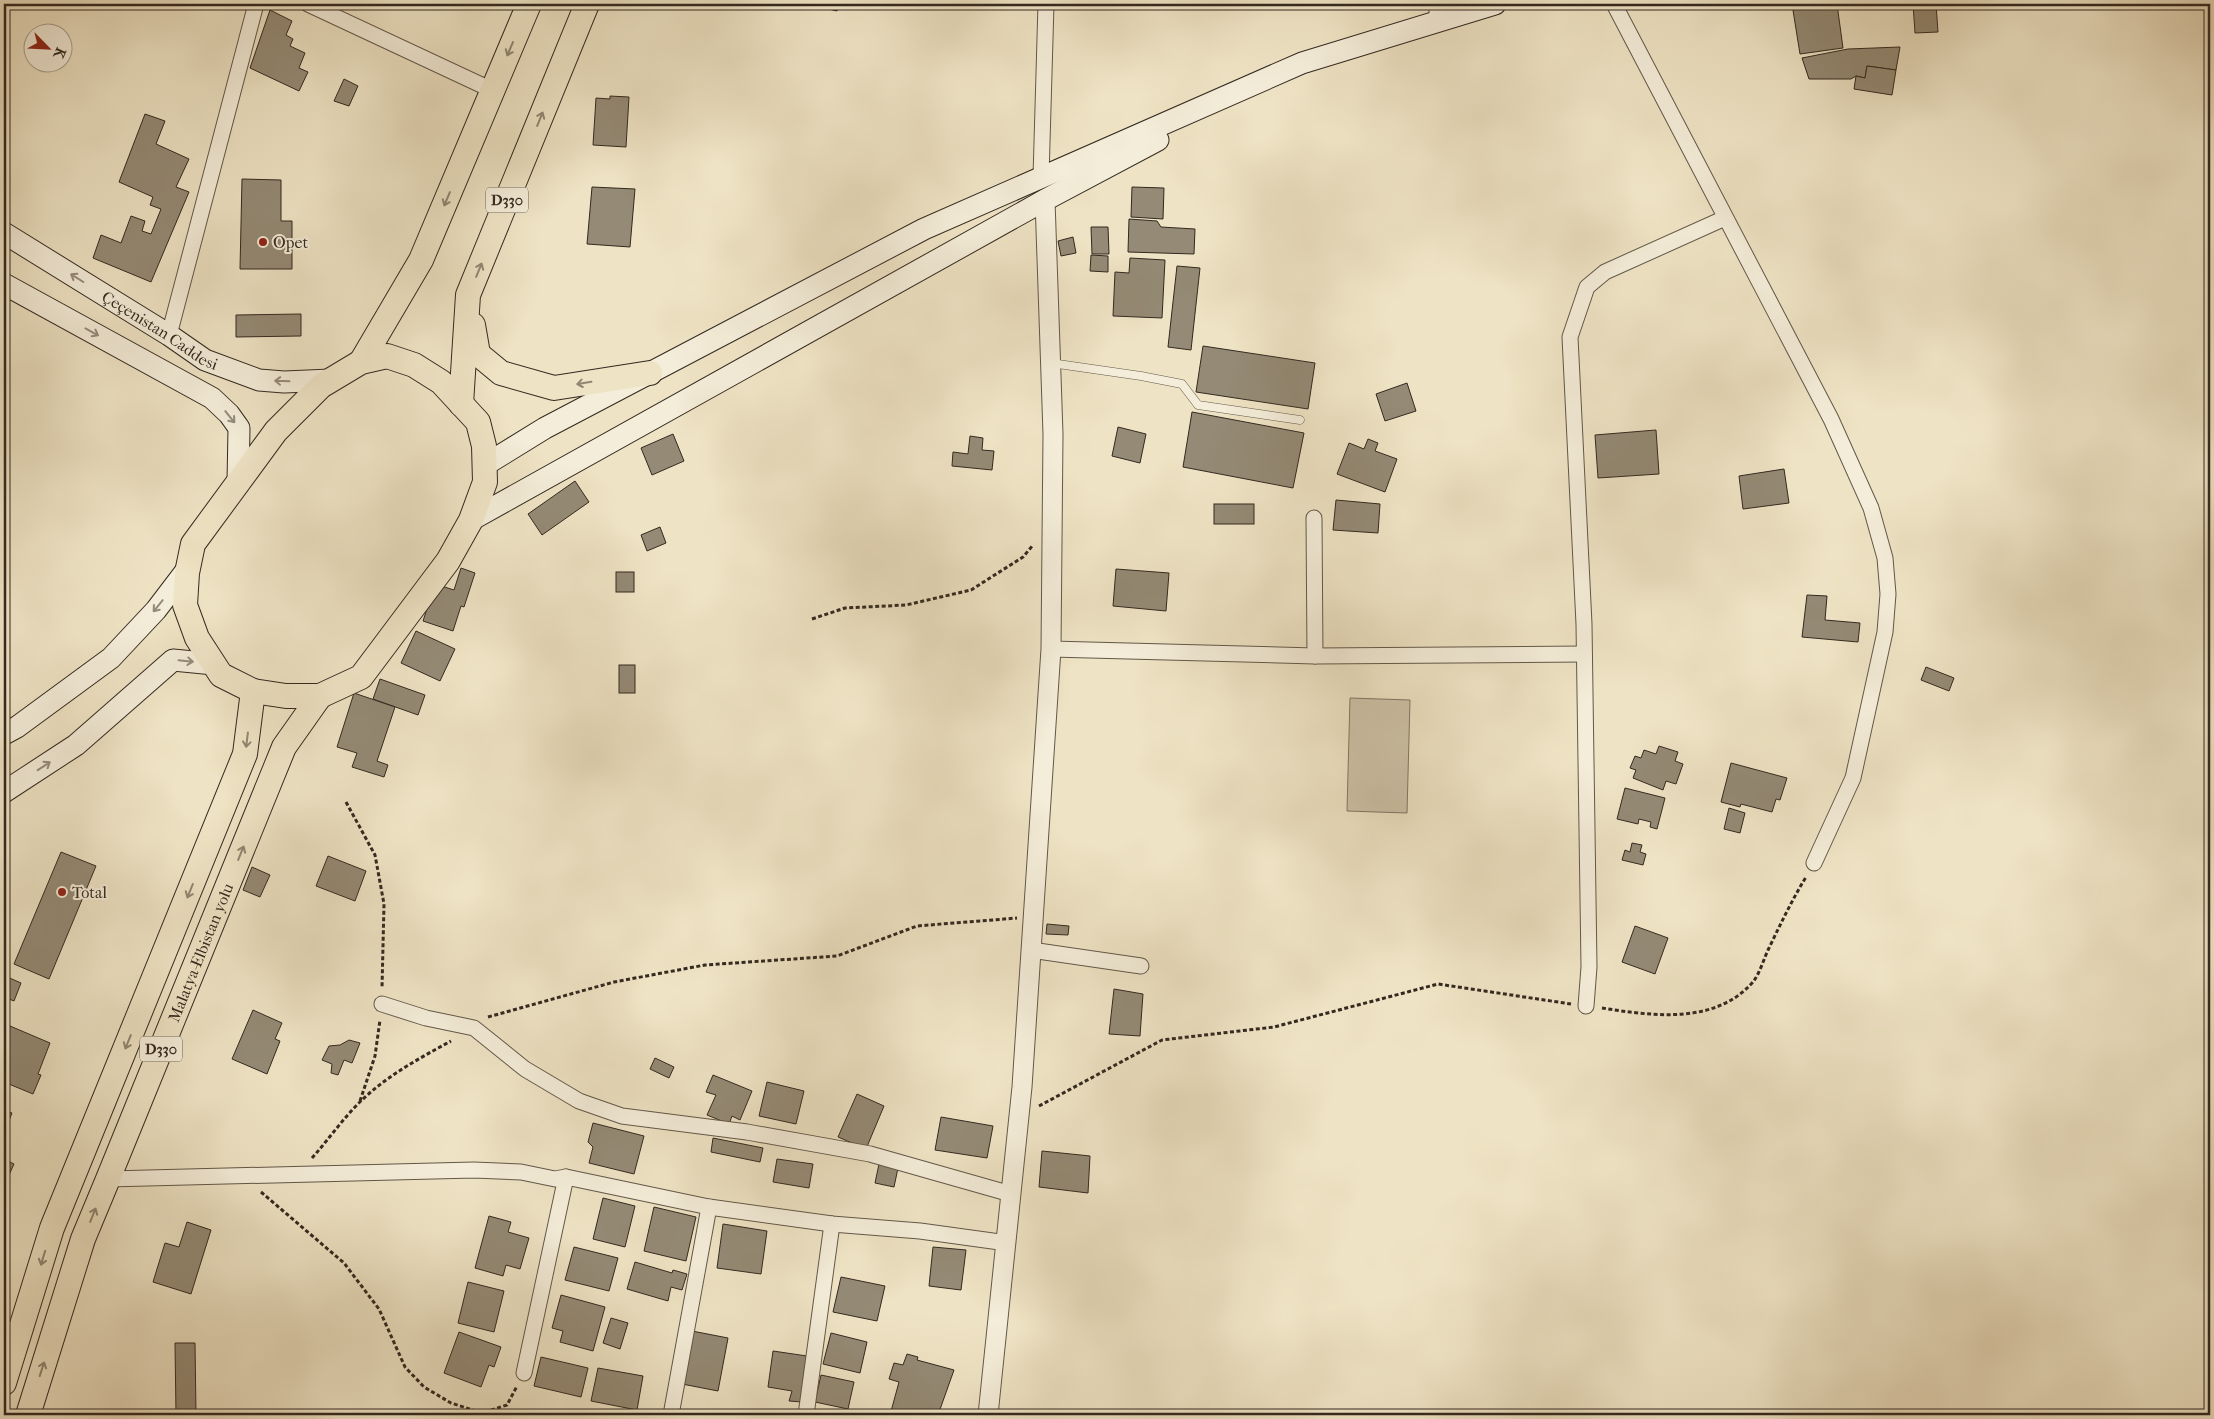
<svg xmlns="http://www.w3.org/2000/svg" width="2214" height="1419" viewBox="0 0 2214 1419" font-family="'IM FELL French Canon',serif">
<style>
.garden{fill:#cec3a8;stroke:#807664}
.building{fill:#948a75;stroke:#332920}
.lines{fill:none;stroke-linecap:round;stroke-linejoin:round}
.service-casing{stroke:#625849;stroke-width:9}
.minor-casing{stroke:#625849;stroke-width:17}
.tertiary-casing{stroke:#625849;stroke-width:21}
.secondary-casing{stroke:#332920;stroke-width:23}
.primary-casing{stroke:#332920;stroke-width:26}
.path{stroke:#332920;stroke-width:3;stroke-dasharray:4 2.5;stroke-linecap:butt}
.service{stroke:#f4edd9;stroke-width:8}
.minor{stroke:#f4edd9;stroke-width:15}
.tertiary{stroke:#f4edd9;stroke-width:19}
.secondary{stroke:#f4edd9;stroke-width:21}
.primary{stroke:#eee3c4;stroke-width:24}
.oneway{stroke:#908672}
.oneway2{stroke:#948b7c}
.poi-dot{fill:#8f2418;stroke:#f4edd9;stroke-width:2}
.labels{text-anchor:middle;stroke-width:4;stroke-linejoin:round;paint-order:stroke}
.shield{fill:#f4edd9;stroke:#6d6458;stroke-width:1}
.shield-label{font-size:15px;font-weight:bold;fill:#332920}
.poi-label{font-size:16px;fill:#332920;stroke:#f4edd9;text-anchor:start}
.street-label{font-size:16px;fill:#332920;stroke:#f4edd9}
</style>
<rect width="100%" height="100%" fill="#eee3c4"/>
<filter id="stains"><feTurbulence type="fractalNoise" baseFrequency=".004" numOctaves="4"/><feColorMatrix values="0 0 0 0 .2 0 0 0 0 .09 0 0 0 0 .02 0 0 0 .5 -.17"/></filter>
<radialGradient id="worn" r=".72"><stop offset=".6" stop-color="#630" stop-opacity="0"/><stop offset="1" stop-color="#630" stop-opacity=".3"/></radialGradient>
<polygon class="garden" points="1350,698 1410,700 1407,813 1347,811"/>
<g class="building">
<polygon points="808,4 838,4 837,11"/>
<polygon points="1792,4 1837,4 1843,48 1800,54"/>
<polygon points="1913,4 1936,4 1938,32 1915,33"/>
<polygon points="270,10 292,21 286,35 293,39 290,46 305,53 299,68 308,72 299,91 250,68"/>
<polygon points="1900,47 1896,70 1867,66 1865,78 1856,76 1851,79 1809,79 1802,58 1848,49"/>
<polygon points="1867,66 1896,70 1892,95 1854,89 1856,76 1865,78"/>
<polygon points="344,79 358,86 349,106 334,101"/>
<polygon points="610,96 629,97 626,147 593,145 596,98 610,99"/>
<polygon points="145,114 165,121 156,144 189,159 176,187 189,192 151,282 93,258 101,235 121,243 131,216 145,221 142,231 151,234 161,209 150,205 153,197 119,182"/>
<polygon points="242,179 281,180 281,221 292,221 292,269 240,269"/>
<polygon points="592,187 635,189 630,247 587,244"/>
<polygon points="1132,187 1164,188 1163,219 1131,217"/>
<polygon points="1129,219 1157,221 1161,227 1195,229 1194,254 1128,252"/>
<polygon points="1091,227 1108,227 1109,254 1092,254"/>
<polygon points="1073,237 1076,253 1061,256 1058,241"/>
<polygon points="1091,255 1108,256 1108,272 1090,271"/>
<polygon points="1130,258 1165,260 1162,318 1113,316 1115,272 1129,273"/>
<polygon points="1177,266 1200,268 1191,350 1168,347"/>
<polygon points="301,314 301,336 236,337 236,315"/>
<polygon points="1203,346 1315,363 1308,409 1196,392"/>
<polygon points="1407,383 1416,411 1385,421 1376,394"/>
<polygon points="1192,412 1304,433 1293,488 1183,467"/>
<polygon points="1118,427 1146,434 1140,463 1112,456"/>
<polygon points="1656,430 1659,474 1598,478 1595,435"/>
<polygon points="673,434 684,461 652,475 641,448"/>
<polygon points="970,436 983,438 982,450 994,451 992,470 952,466 953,452 968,454"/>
<polygon points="1368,439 1378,443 1375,451 1397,459 1385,492 1337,474 1349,443 1364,449"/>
<polygon points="1784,469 1789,503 1743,509 1739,476"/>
<polygon points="575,481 589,502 542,535 528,514"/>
<polygon points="1336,500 1380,504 1378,533 1333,530"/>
<rect x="1214" y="504" width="40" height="20"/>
<polygon points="660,527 666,543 647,551 641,535"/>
<polygon points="461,568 475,573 464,607 461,606 453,631 423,621 435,584 454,590"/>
<polygon points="1116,569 1169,573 1166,611 1113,606"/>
<rect x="616" y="572" width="18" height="20"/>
<polygon points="1807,595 1827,596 1825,620 1860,623 1858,642 1802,637"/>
<polygon points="416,631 455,649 440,681 401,663"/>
<rect x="619" y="665" width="16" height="28"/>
<polygon points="1926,667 1954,678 1949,691 1921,680"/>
<polygon points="380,679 425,695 418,715 373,699"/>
<polygon points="354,693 395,707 377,761 388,765 384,777 352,767 357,753 337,747"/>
<polygon points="1659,746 1678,752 1675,761 1683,764 1676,784 1666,781 1663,790 1633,778 1636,770 1630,768 1635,756 1641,758 1644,750 1656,754"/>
<polygon points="1731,763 1787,778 1780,800 1776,799 1772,812 1741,804 1740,807 1721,802"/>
<polygon points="1625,788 1665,798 1657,829 1650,827 1651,822 1639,819 1638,824 1617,819"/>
<polygon points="1729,808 1745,813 1740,833 1724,829"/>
<polygon points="1632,843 1642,845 1640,852 1646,854 1643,865 1622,860 1625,850 1630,852"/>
<polygon points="61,852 96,866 49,979 14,964"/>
<polygon points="328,856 366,871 355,901 316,886"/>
<polygon points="252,867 270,875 260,897 243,890"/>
<polygon points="1047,924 1069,926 1068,935 1046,934"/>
<polygon points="1635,926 1668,938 1655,974 1622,962"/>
<polygon points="5,976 21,983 14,1001 4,997"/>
<polygon points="1114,989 1143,994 1140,1036 1109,1034"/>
<polygon points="253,1010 282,1023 275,1039 280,1041 267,1074 232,1059"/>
<polygon points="10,1026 50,1043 38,1074 41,1075 33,1094 4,1082 4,1041"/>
<polygon points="349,1040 360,1043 352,1063 344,1060 338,1075 331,1073 332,1064 322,1060 329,1046 340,1045"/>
<polygon points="655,1058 674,1067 669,1078 650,1069"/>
<polygon points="713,1075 752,1091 740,1120 732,1116 729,1124 707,1115 716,1095 706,1092"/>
<polygon points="767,1082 804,1091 796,1124 759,1116"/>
<polygon points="857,1094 884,1106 866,1149 838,1137"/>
<polygon points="4,1110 12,1113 4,1133"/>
<polygon points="941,1117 993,1126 987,1158 935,1150"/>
<polygon points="593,1123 644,1136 634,1174 589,1163 593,1147 588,1142"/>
<polygon points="713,1138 763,1148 760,1162 711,1152"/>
<polygon points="1042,1151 1090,1156 1088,1193 1039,1187"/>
<polygon points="4,1159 14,1164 4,1186"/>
<polygon points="777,1159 813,1164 809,1188 773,1182"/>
<polygon points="879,1164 898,1168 894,1187 875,1183"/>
<polygon points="603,1198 635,1206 625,1247 593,1239"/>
<polygon points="654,1207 696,1217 686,1261 644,1251"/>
<polygon points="489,1216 511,1222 508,1232 529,1238 520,1269 506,1265 503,1276 475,1268"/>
<polygon points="187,1222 211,1230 191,1294 153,1282 165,1243 179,1247"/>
<polygon points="723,1224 767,1231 761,1274 717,1268"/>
<polygon points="574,1247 618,1258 609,1291 565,1280"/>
<polygon points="933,1247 966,1250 961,1290 929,1286"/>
<polygon points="635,1262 672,1273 673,1270 687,1274 682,1290 671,1287 668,1301 627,1289"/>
<polygon points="841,1277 885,1286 877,1321 833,1312"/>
<polygon points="468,1282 504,1291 494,1332 458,1323"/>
<polygon points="561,1295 605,1307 593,1351 560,1342 563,1331 552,1328"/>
<polygon points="611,1318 628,1323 620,1349 603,1343"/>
<polygon points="692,1331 728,1338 718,1391 682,1384"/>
<polygon points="459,1332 501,1347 494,1367 489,1365 481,1387 444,1373"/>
<polygon points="831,1333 867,1342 860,1373 823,1364"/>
<polygon points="175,1343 195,1343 196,1415 176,1415"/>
<polygon points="773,1351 807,1356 802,1402 789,1401 792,1391 768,1387"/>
<polygon points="907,1354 918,1357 917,1360 954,1370 938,1415 890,1415 899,1382 889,1379 894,1363 903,1365"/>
<polygon points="541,1357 588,1368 581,1397 534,1386"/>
<polygon points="598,1368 643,1376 637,1410 591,1401"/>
<polygon points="821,1375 854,1382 848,1409 815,1402"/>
</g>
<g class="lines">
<g class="service-casing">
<polyline id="service" points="1051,363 1141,376 1182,384 1198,405 1300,420"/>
</g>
<g class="minor-casing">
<g id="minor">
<polyline points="308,4 492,90"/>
<polyline points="1614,4 1831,419 1871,508 1885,558 1888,594 1885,632 1853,778 1814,863"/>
<polyline points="1437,21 1437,4"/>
<polyline points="1041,177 1046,4"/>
<polyline points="169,335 256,4"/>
<polyline points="1314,518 1315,656"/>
<polyline points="1051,649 1315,656 1584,654"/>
<polyline points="1031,950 1141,966"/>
<polyline points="382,1004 426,1018 474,1028 525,1069 579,1101 622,1116 747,1132 870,1154 1011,1194"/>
<polyline points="1586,1006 1589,967 1584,624 1570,337 1587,287 1605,272 1725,218"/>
<polyline points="108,1179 474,1170 521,1172 555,1179 566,1177 709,1207 832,1224 920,1231 1007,1243"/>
<polyline points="524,1373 566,1177"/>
<polyline points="671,1415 709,1207"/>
<polyline points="806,1415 832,1224"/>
</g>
</g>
<g class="tertiary-casing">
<polyline id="tertiary" points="988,1415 1022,1087 1051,649 1053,434 1045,200"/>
</g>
<g class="secondary-casing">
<g id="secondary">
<path id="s1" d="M4 233 169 335 205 360 259 380 284 382 331 380"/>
<polyline points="4,284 212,398 229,414 239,428 238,482"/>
<polyline points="485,465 545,428 924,229 1302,63 1495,4"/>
<polyline points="471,520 1045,200 1158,140"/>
<polyline points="4,734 17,727 111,658 156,610 188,568"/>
<polyline points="4,792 76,745 173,660 214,664"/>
</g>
</g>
<g class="primary-casing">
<g id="primary">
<polyline points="473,325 478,354 501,373 554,388 650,373"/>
<polygon points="387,356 414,365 441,382 478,422 484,446 485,482 471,520 448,561 361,677 320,696 286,696 253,691 221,675 197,638 185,605 187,573 193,544 276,431 321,386 361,362"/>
<polyline points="361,362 421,260 529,4"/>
<polyline points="461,404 468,295 587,4"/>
<polyline points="4,1383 52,1228 245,754 253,691"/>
<path id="s2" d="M28 1415 83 1239 108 1179 284 747 320 696"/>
</g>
</g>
<g class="path">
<polyline points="812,619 845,608 906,605 971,590 1023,557 1033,545"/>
<polyline points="346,802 375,855 384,904 382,988"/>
<path d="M1602 1008C1653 1016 1715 1025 1753 982 1760 973 1764 958 1769 948 1781 923 1792 900 1806 877"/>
<polyline points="488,1017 614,982 705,965 837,956 917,926 1017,918"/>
<polyline points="360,1101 375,1056 380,1020"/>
<polyline points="1039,1106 1162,1040 1274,1027 1438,984 1571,1004"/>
<path d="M312 1158C329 1139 344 1117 362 1100 388 1075 420 1058 451 1041"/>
<polyline points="261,1192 344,1263 379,1309 405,1367 424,1387 451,1403 482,1413 507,1405 517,1386"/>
</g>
<use href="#service" class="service"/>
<use href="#minor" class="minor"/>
<use href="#tertiary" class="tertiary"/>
<use href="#secondary" class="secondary"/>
<use href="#primary" class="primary"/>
</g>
<defs><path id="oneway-shaft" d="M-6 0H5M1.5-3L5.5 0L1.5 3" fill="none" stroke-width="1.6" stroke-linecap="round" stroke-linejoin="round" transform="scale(1.25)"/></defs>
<g class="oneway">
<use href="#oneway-shaft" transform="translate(510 49) rotate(113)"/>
<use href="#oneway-shaft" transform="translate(540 119) rotate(-68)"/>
<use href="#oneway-shaft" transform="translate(447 199) rotate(113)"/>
<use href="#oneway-shaft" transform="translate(479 270) rotate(-68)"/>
<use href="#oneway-shaft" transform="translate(584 383) rotate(171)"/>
<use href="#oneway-shaft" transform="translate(247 740) rotate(97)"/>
<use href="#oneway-shaft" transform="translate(241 853) rotate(-68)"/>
<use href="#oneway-shaft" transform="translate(190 891) rotate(112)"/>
<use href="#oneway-shaft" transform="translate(128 1042) rotate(112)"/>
<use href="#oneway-shaft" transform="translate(93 1215) rotate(-68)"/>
<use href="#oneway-shaft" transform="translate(43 1258) rotate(107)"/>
<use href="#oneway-shaft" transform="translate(42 1369) rotate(-72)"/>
</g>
<g class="oneway2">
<use href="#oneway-shaft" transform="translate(77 278) rotate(-148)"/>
<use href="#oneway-shaft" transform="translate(92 332) rotate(29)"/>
<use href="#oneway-shaft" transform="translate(282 381) rotate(-178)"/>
<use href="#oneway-shaft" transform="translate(230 417) rotate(51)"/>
<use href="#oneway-shaft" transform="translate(158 606) rotate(129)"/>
<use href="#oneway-shaft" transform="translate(186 661) rotate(6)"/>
<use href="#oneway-shaft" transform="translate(44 766) rotate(-33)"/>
</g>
<g class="poi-dot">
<circle cx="263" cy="242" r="5"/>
<circle cx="62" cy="892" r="5"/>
</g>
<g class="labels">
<g class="shield">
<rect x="486" y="187.5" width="42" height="25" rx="4"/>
<rect x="140" y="1036.5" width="42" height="25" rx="4"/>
</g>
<g class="shield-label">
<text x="507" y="205">D330</text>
<text x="161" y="1054">D330</text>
</g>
<g class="poi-label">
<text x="273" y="248">Opet</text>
<text x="72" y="898">Total</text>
</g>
<g class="street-label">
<text dy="6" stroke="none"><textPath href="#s1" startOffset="184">Çeçenistan Caddesi</textPath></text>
<text dy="6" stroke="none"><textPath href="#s2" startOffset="494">Malatya-Elbistan yolu</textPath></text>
</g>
</g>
<rect width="2214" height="1419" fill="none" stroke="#eee3c4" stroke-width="20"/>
<rect x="5" y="5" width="2204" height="1409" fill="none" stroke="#332920" stroke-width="2.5"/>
<rect x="10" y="10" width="2194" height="1399" fill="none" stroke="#332920"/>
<g transform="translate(48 48) rotate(114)"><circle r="24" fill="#f4edd9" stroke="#a79f8f"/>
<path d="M0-4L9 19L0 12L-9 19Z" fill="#8f2418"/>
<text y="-8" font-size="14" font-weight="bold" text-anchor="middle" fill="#332920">K</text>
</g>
<rect width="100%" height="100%" filter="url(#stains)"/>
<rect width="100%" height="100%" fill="url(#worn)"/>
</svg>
